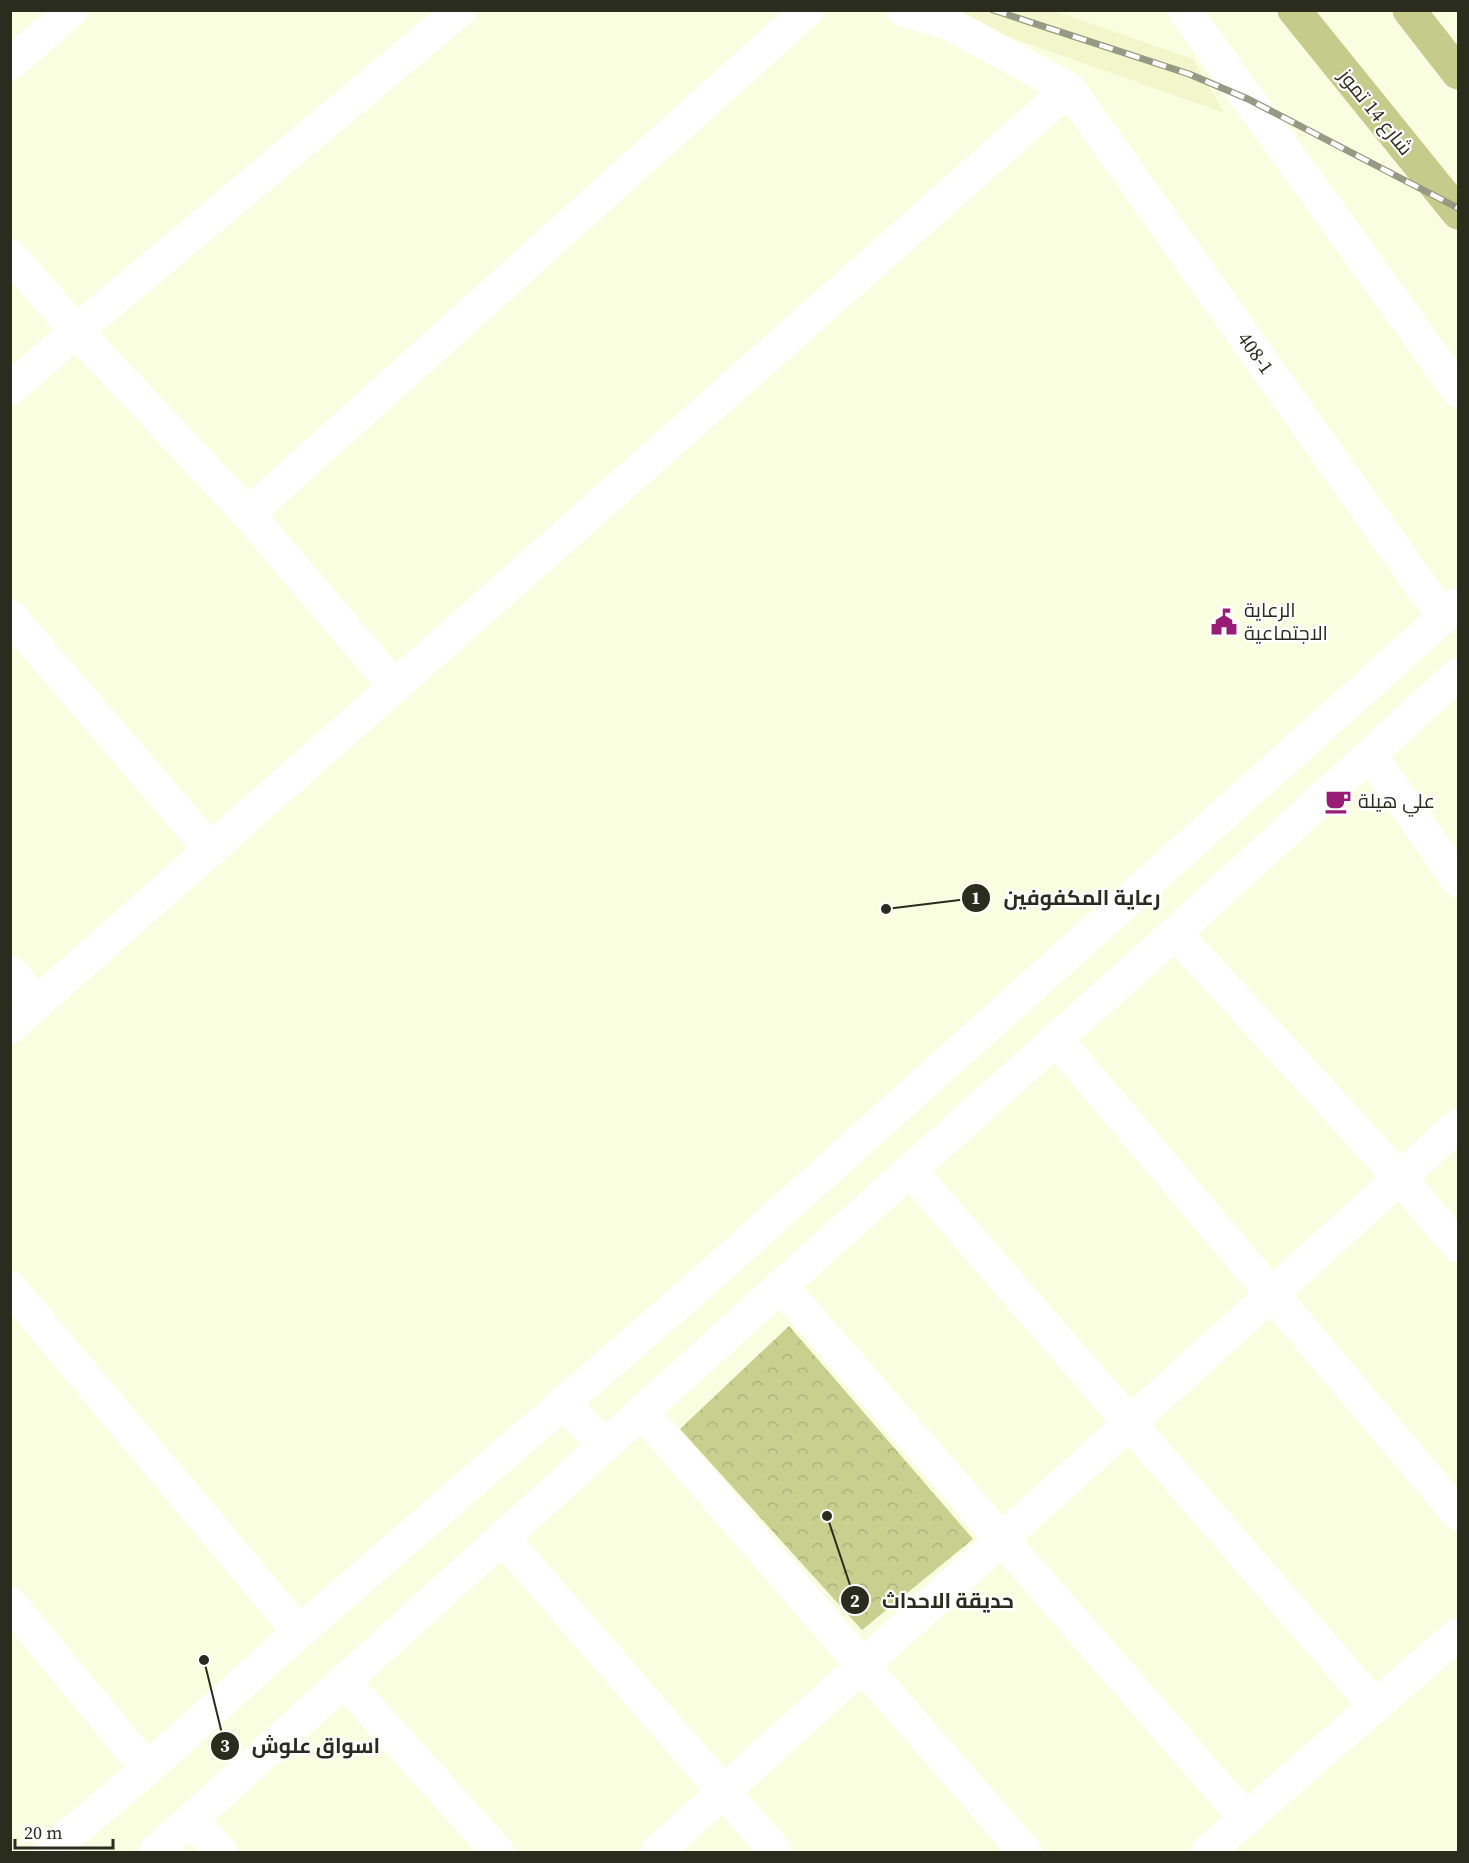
<svg xmlns="http://www.w3.org/2000/svg" width="1469" height="1863" viewBox="0 0 1469 1863" font-family="'Source Serif 4',Cairo,serif">
<style>
.built{fill:#f1f7cb}
.park{fill:url(#park-crowns)}
.lines{fill:none;stroke-linecap:round;stroke-linejoin:round}
.street{stroke:#fff;stroke-width:33}
.primary{stroke:#c5cb8a;stroke-width:33}
.rail-casing{stroke:#969983;stroke-width:7}
.rail{stroke:#fff;stroke-width:4.5;stroke-dasharray:14;stroke-linecap:butt}
.labels{text-anchor:middle;stroke-width:4.5;stroke-linejoin:round;paint-order:stroke}
.street-label{font-size:20px;fill:#2a2c1e;stroke:#fff}
.poi-label{font-size:20px;fill:#2a2c1e;stroke:#fff;text-anchor:start}
.leader{fill:none;stroke:#2a2c1e;stroke-width:2}
.callout-dot{fill:#2a2c1e;stroke:#fff;stroke-width:2}
.mark-label{font-size:18px;text-anchor:middle;font-weight:bold;fill:#fff}
.callout-label{font-size:21px;text-anchor:middle;font-weight:bold;fill:#2a2c1e;stroke:#fff;stroke-width:4.5;stroke-linejoin:round;paint-order:stroke}
</style>
<defs>
<pattern id="park-crowns" width="20" height="18" patternUnits="userSpaceOnUse" patternTransform="scale(1.5)"><rect width="20" height="18" fill="#c8d090"/><path d="M2 6a3 3 0 1 1 6 0M12 15a3 3 0 1 1 6 0" fill="none" stroke="#acb37c"/></pattern>
</defs>
<rect width="100%" height="100%" fill="#fafee1"/>
<polygon class="built" points="935,11 1055,11 1193,59 1224,113"/>
<polygon class="park" points="789,1326 973,1539 862,1630 680,1429"/>
<g class="lines">
<g class="street">
<path id="s1" d="M903 10 950 24 1069 89 1443 617"/>
<polyline points="1184,10 1458,391"/>
<polyline points="10,64 72,10"/>
<polyline points="10,255 76,331 248,514 395,687"/>
<polyline points="10,389 76,331 460,10"/>
<polyline points="248,514 808,10"/>
<polyline points="10,616 211,850"/>
<polyline points="1370,755 1458,881"/>
<polyline points="1175,933 1400,1178 1458,1246"/>
<polyline points="10,972 38,1003"/>
<polyline points="10,1027 1069,89"/>
<polyline points="1056,1039 1458,1514"/>
<polyline points="910,1170 1376,1707"/>
<polyline points="781,1286 1246,1819"/>
<polyline points="10,1287 299,1632"/>
<polyline points="563,1402 605,1446"/>
<polyline points="642,1412 1025,1852"/>
<polyline points="503,1538 776,1852"/>
<polyline points="10,1603 147,1769"/>
<polyline points="344,1681 498,1852"/>
<polyline points="191,1820 221,1852"/>
<polyline points="49,1852 147,1769 299,1632 687,1296 1458,604"/>
<polyline points="155,1852 781,1286 1175,933 1458,674"/>
<polyline points="657,1852 1458,1125"/>
<polyline points="1207,1852 1458,1634"/>
</g>
<g class="primary">
<polyline points="1294,10 1458,213"/>
<polyline points="1409,10 1458,73"/>
</g>
<g class="rail-casing">
<polyline id="rail" points="993,10 1189,74 1248,99 1458,208"/>
</g>
<use href="#rail" class="rail"/>
</g>
<defs>
<g id="civic-bare" transform="scale(2.07)"><path d="M-.6-6.5H3V-4.5H.6V-3L4-1V1h2V6H-6V1h2V-1L-.6-3ZM-1.2 2.5V6h2.4V2.5Z" fill="#981c76" stroke="#fff" stroke-width="2.5" paint-order="stroke"/></g>
<g id="cafe-bare" transform="scale(2.07)"><path d="M-5.5-4.5H6V0H3Q3 3.5 0 3.5H-2.5Q-5.5 3.5-5.5 0ZM3-3.2v2h1.7v-2ZM-6 4.5H4V6H-6Z" fill="#981c76" stroke="#fff" stroke-width="2.5" paint-order="stroke"/></g>
</defs>
<g fill-rule="evenodd">
<use href="#civic-bare" x="1224" y="622"/>
<use href="#cafe-bare" x="1338" y="801"/>
</g>
<g class="labels">
<g class="street-label">
<text transform="translate(1376 112) rotate(51)" y="7">شارع 14 تموز</text>
<text dy="7" stroke="none"><textPath href="#s1" startOffset="508">408-1</textPath></text>
</g>
<g class="poi-label">
<text x="1244" y="617">الرعاية<tspan x="1244" dy="23">الاجتماعية</tspan></text>
<text x="1358" y="808">علي هيلة</text>
</g>
</g>
<path class="leader" d="M886 909L976 898M827 1516L855 1600M204 1660L225 1746"/>
<g class="callout-dot">
<circle cx="886" cy="909" r="6"/>
<circle cx="827" cy="1516" r="6"/>
<circle cx="204" cy="1660" r="6"/>
<circle cx="976" cy="898" r="15"/>
<circle cx="855" cy="1600" r="15"/>
<circle cx="225" cy="1746" r="15"/>
</g>
<g class="mark-label">
<text x="976" y="904">1</text>
<text x="855" y="1607">2</text>
<text x="225" y="1752">3</text>
</g>
<g class="callout-label">
<text x="1082" y="905">رعاية المكفوفين</text>
<text x="948" y="1608">حديقة الاحداث</text>
<text x="316" y="1753">اسواق علوش</text>
</g>
<rect width="1469" height="1863" fill="none" stroke="#2a2c1e" stroke-width="24"/>
<path d="M15 1839v9h98v-9" fill="none" stroke="#2a2c1e" stroke-width="3"/>
<text x="24" y="1839" font-size="18" fill="#2a2c1e" stroke="#ffffff" stroke-width="4.5" paint-order="stroke">20 m</text>
</svg>
